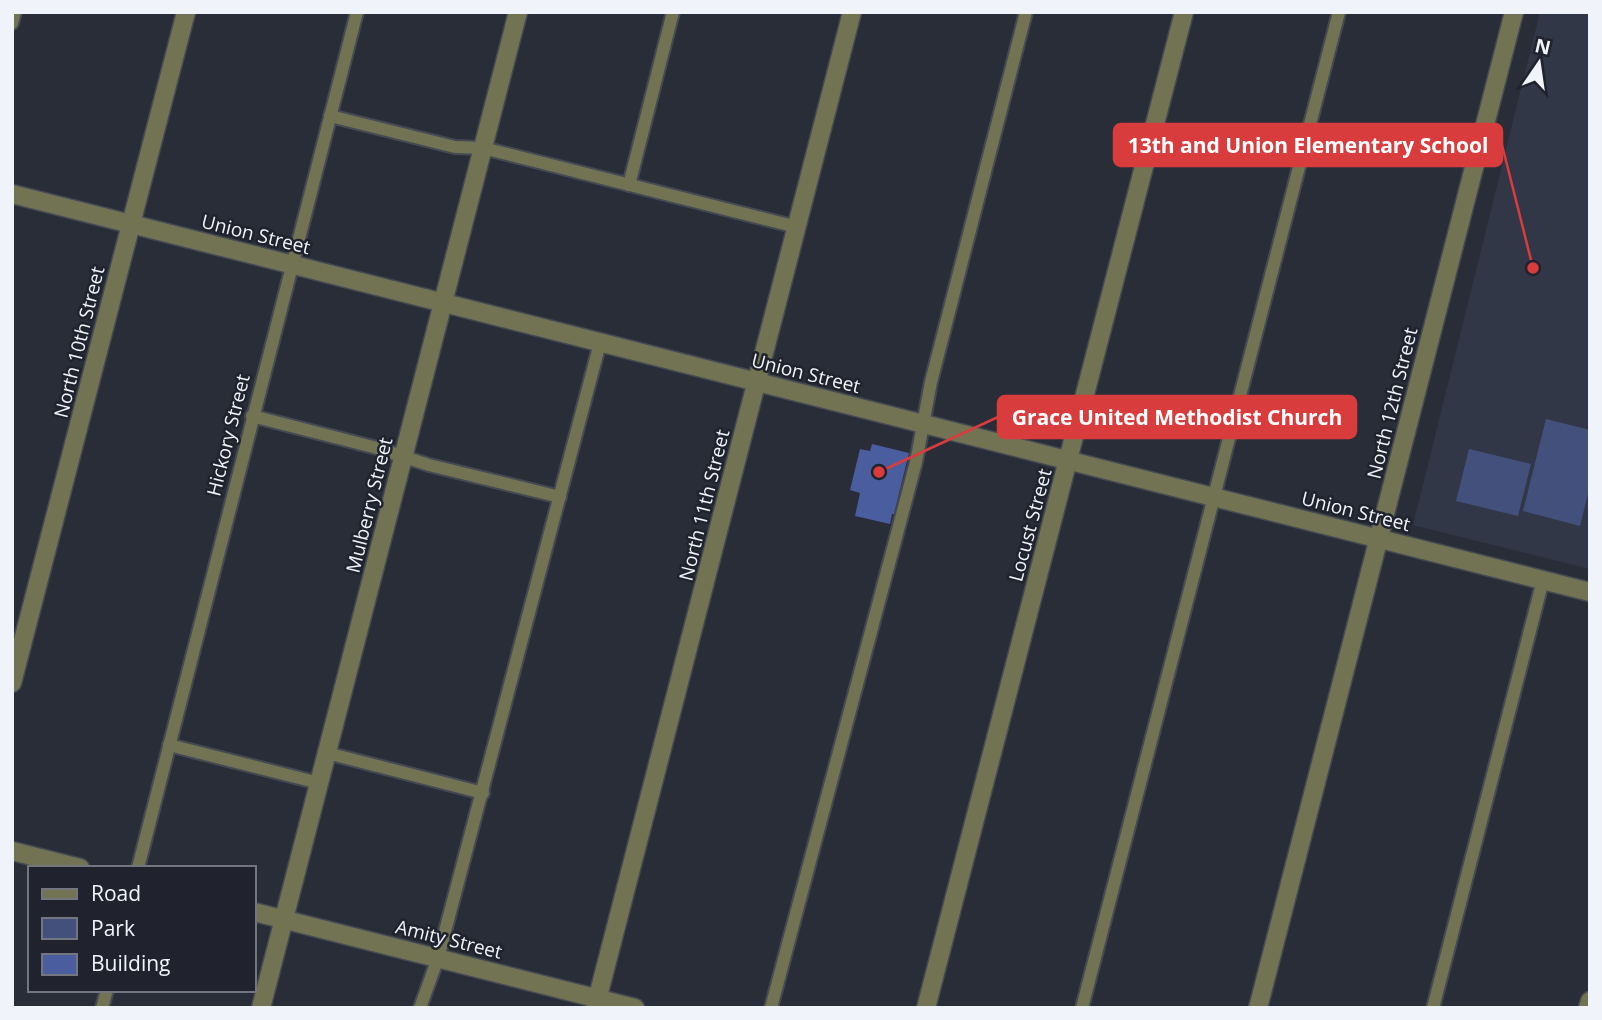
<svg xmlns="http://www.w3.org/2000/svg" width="1602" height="1020" viewBox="0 0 1602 1020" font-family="'Open Sans',sans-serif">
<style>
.built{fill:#323747}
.green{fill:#43507c}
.building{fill:#4a5d9f}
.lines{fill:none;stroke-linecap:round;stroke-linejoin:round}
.service-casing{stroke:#454953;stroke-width:16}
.minor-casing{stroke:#454953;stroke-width:21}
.tertiary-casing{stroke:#454953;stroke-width:21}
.service{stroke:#717352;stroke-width:12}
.minor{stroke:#717352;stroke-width:18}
.tertiary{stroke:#717352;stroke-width:18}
.labels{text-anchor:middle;stroke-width:5;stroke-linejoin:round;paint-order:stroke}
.street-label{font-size:19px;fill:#f0f3fa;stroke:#20232d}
.leader{fill:none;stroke:#d93c3d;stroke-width:2.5}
.callout-dot{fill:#d93c3d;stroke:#20232d;stroke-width:2.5}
.callout{fill:#d93c3d;stroke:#d93c3d;stroke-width:2.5}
.callout-label{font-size:21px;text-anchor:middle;font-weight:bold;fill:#fff}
</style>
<rect width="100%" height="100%" fill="#292d38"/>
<polygon class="built" points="1540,12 1590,12 1590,569 1413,525"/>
<g class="green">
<polygon points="1546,419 1590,430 1590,486 1580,526 1523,511"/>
<polygon points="1469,449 1531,464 1518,516 1456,501"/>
</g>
<polygon class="building" points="872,444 909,453 894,514 892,514 890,524 855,516 860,493 850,490 860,449 870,451"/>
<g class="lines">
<g class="service-casing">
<g id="service">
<polyline points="12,23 15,12"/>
<polyline points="330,116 455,147 483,148 797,227"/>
<polyline points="629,185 673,12"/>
<polyline points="252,416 377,448 429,465 560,497"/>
<polyline points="169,745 319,783"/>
<polyline points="327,753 483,793"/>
<polyline points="138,868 357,12"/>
<polyline points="102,1008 107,990"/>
<polyline points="420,1008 438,958 600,343"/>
<polyline points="771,1008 916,462 931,382 1026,12"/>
<polyline points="1082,1008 1339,12"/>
<polyline points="1433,1008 1543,580"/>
</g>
</g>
<g class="minor-casing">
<g id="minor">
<polyline points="12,194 1590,592"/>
<polyline points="12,851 80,868"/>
<polyline points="254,912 635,1008"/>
<polyline points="261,1008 518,12"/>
<polyline points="926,1008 1184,12"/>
<polyline points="1258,1008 1514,12"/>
<polyline points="1588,1008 1590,1001"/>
</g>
</g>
<g class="tertiary-casing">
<g id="tertiary">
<polyline points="12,683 186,12"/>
<polyline points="595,1008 852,12"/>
</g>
</g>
<use href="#service" class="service"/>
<use href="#minor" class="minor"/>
<use href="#tertiary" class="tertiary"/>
</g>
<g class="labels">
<g class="street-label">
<text transform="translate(256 234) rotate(14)" y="7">Union Street</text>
<text transform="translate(79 342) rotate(-76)" y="7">North 10th Street</text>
<text transform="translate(806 373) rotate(14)" y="7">Union Street</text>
<text transform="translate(1392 403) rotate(-76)" y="7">North 12th Street</text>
<text transform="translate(228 435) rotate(-76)" y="7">Hickory Street</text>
<text transform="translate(369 505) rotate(-76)" y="7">Mulberry Street</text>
<text transform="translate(704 505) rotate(-76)" y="7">North 11th Street</text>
<text transform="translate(1356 511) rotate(14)" y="7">Union Street</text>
<text transform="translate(1030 525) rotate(-75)" y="7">Locust Street</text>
<text transform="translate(449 939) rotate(14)" y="7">Amity Street</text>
</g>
</g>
<path class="leader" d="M1533 268L1502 145M879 472L998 417"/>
<g class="callout-dot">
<circle cx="1533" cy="268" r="7"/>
<circle cx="879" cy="472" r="7"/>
</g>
<g class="callout">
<rect x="1114" y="124" width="388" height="42" rx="7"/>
<rect x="998" y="396" width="358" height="42" rx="7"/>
</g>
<g class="callout-label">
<text x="1308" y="153">13th and Union Elementary School</text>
<text x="1177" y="425">Grace United Methodist Church</text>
</g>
<rect width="1602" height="1020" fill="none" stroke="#f0f3fa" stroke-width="28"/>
<rect x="28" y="866" width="228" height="126" fill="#20232d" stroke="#73767f" stroke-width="2"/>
<rect x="42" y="889" width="35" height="10" fill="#717352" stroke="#73767f" stroke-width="2"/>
<text x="91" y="901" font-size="21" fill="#f0f3fa">Road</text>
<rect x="42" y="918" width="35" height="21" fill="#43507c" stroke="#73767f" stroke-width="2"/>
<text x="91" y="936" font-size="21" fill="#f0f3fa">Park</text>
<rect x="42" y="954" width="35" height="21" fill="#4a5d9f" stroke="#73767f" stroke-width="2"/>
<text x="91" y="971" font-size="21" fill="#f0f3fa">Building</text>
<g transform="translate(1539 63) rotate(13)" stroke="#20232d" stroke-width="5" paint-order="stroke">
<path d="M0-5L12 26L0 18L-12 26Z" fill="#f0f3fa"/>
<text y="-10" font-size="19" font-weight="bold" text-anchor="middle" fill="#f0f3fa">N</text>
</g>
</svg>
